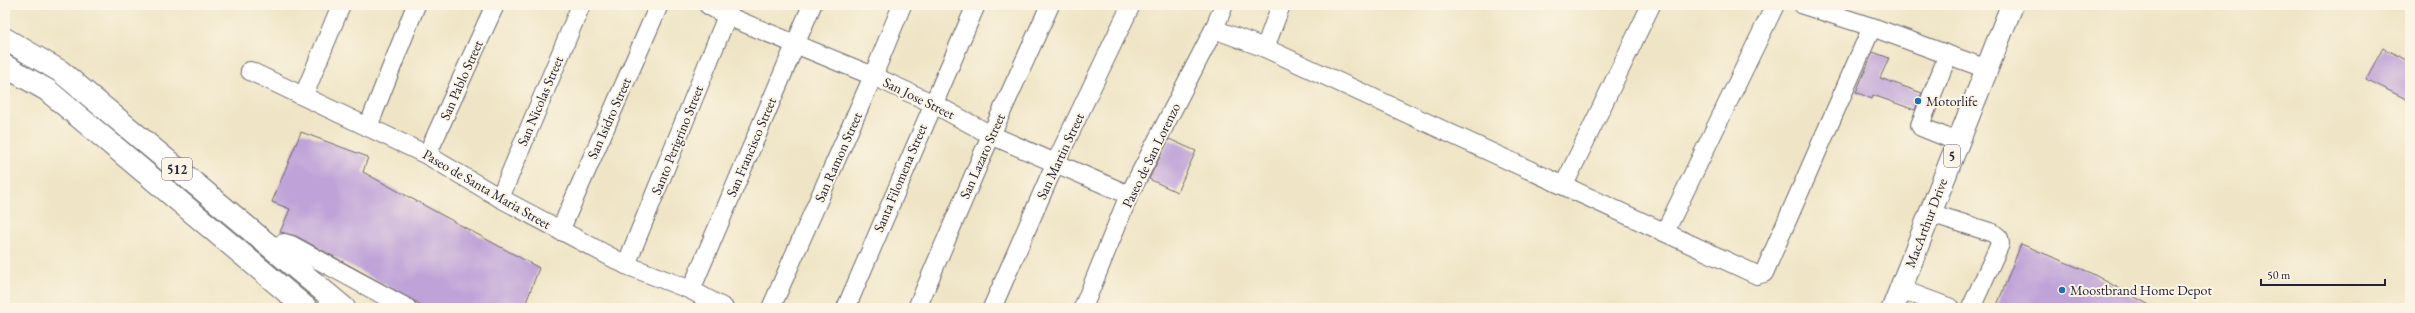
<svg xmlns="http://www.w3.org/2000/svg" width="2415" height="313" viewBox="0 0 2415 313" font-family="'EB Garamond',serif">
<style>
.green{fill:#a3d381;stroke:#627a5e}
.building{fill:#bfa3d8}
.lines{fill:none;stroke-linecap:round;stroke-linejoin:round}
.minor-casing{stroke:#6a666c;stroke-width:20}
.major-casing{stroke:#6a666c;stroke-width:24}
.minor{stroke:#fff;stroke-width:18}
.major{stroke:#fff;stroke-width:22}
.poi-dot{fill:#1f6fb2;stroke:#fcf5e5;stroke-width:1.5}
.labels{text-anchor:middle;stroke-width:4;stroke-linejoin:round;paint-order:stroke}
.shield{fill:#fcf5e5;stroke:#63616e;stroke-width:1}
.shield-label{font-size:13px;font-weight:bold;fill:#22223b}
.street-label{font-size:14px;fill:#22223b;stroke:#fcf5e5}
.poi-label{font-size:14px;fill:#22223b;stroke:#fcf5e5;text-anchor:start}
</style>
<rect width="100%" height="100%" fill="#fcf5e5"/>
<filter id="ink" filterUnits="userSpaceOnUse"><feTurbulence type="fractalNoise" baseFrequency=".025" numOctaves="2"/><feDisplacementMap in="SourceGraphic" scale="8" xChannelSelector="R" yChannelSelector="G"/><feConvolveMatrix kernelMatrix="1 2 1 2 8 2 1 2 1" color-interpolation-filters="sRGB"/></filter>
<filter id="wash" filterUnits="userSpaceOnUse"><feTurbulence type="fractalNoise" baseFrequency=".012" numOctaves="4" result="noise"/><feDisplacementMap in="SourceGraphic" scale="16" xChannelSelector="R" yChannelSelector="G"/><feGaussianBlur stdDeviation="0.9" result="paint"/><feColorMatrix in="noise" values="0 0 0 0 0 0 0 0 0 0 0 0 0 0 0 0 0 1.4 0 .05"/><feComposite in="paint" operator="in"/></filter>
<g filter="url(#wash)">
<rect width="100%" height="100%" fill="#efe5c6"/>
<polygon class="green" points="249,243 335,308 314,308 247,246"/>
<g id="blocks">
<g class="building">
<polygon points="2383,48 2410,62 2410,101 2366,79"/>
<polygon points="1873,52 1889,58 1880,78 1922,93 1915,110 1873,95 1872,99 1856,92"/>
<polygon points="301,132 368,157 363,172 539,268 524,308 427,308 296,236 280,232 290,209 272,202"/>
<polygon points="1169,139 1196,151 1177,192 1149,179"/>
<polygon points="2021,244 2089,272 2155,308 1996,308"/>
</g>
</g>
</g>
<g filter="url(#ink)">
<use href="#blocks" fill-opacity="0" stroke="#6a666c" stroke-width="1"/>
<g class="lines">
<g class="minor-casing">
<g id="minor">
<polyline points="708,5 727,16 873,76 932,103 991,135 1129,195"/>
<polyline points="1803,5 1872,27 1987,69"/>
<polyline points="1214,29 1265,48 1757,275 1764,273 1872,27"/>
<polyline points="1265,48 1281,5"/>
<polyline points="1948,55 1920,125 1921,127 1958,142"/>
<polyline points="250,71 427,155 500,198 626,265 691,290 724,308"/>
<polyline points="304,95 341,5"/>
<polyline points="368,127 416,5"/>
<polyline points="427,155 495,5"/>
<polyline points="1564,185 1651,5"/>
<polyline points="500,198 581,5"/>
<polyline points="1930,213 1993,233 1999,238 2000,244 1971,308"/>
<polyline points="560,231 659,5"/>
<polyline points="1665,232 1775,5"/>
<polyline points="271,248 284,243 291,245 407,308"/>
<polyline points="626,265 727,16"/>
<polyline points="1900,289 1951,308"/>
<polyline points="691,290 812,5"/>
<polyline points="771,308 873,76 902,5"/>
<polyline points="846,308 976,5"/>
<polyline points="917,308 991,135 1050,5"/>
<polyline points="992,308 1055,164 1131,5"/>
<polyline points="1083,308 1129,195 1214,29 1224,5"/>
</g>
</g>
<g class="major-casing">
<g id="major">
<polyline points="5,39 60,71 344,308"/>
<polyline points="5,66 47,90 306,308"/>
<polyline points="1893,308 2012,5"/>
</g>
</g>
<use href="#minor" class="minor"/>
<use href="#major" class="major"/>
</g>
</g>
<g class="poi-dot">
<circle cx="1918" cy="101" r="4"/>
<circle cx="2062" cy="290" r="4"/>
</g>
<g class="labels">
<g class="shield">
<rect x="1944" y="145" width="16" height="22" rx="3"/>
<rect x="162" y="158" width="30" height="22" rx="3"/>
</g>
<g class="shield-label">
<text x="1952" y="161">5</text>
<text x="177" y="174">512</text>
</g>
<g class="street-label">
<text transform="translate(461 80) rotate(-66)" y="5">San Pablo Street</text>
<text transform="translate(919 98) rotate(26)" y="5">San Jose Street</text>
<text transform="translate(540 101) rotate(-67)" y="5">San Nicolas Street</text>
<text transform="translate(609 118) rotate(-66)" y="5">San Isidro Street</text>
<text transform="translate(677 140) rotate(-68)" y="5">Santo Perigrino Street</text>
<text transform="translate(751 147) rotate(-67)" y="5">San Francisco Street</text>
<text transform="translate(1151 155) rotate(-64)" y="5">Paseo de San Lorenzo</text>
<text transform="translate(982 156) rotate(-66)" y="5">San Lazaro Street</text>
<text transform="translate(1060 156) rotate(-65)" y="5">San Martin Street</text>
<text transform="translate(838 157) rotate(-66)" y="5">San Ramon Street</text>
<text transform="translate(900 178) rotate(-67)" y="5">Santa Filomena Street</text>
<text transform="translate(487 189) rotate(30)" y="5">Paseo de Santa Maria Street</text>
<text transform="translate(1926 223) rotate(-69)" y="5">MacArthur Drive</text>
</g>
<g class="poi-label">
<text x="1926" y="106">Motorlife</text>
<text x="2070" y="295">Moostbrand Home Depot</text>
</g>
</g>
<rect width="2415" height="313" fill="none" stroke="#fcf5e5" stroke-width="20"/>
<path d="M2261 279v6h124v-6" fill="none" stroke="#22223b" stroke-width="2"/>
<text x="2267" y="279" font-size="12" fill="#22223b" stroke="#fcf5e5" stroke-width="3" paint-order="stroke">50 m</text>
</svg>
